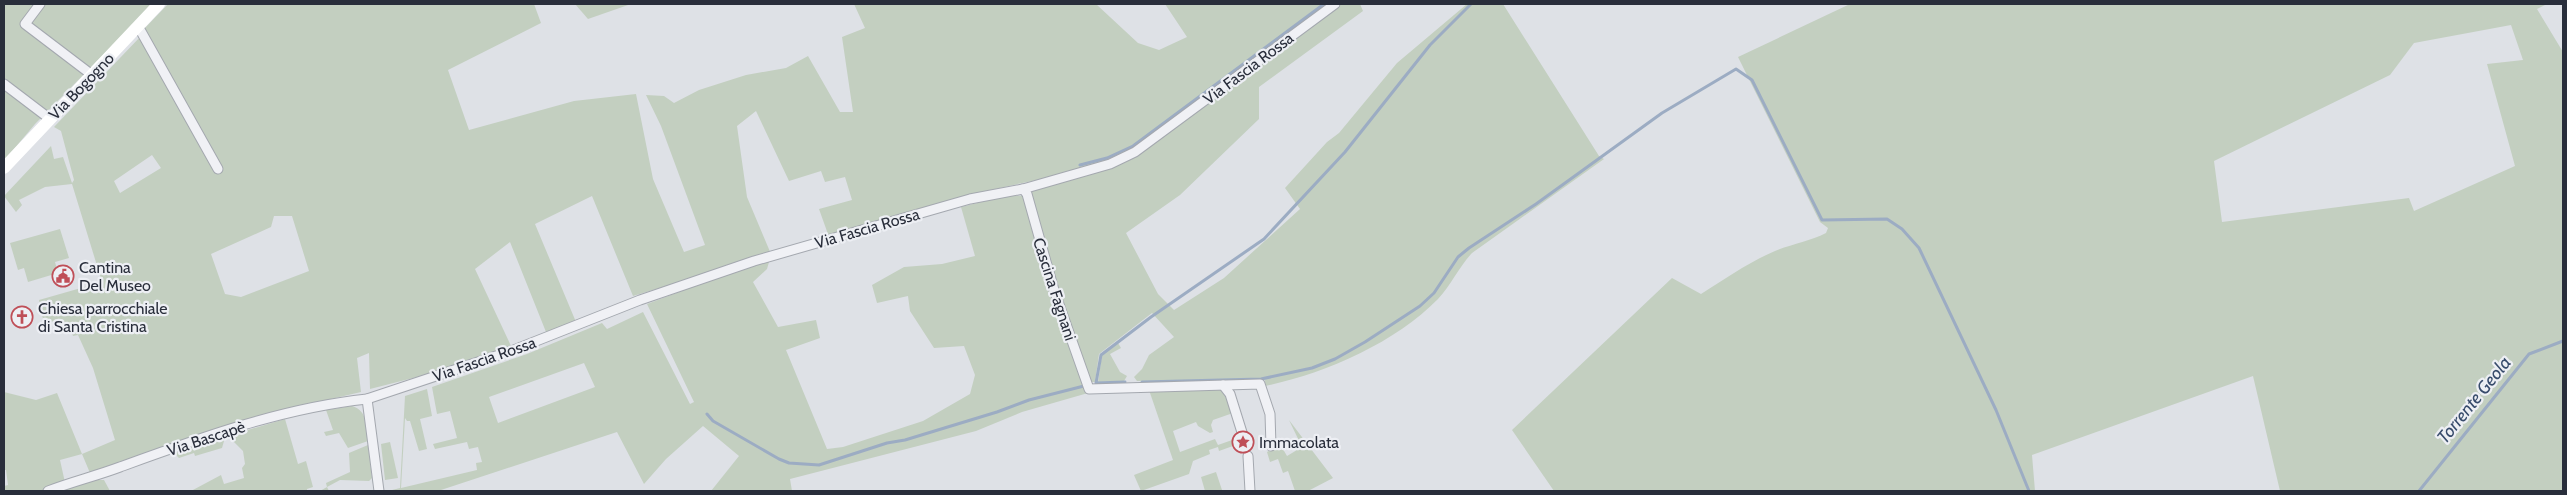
<svg xmlns="http://www.w3.org/2000/svg" width="2567" height="495" viewBox="0 0 2567 495" font-family="Cabin,sans-serif">
<style>
.green{fill:#c3cfc0;fill-rule:evenodd}
.lines{fill:none;stroke-linecap:round;stroke-linejoin:round}
.stream{stroke:#9cacc3;stroke-width:3}
.street-tunnel{stroke:#babdc4;stroke-width:9;stroke-dasharray:9 4.5;stroke-linecap:butt}
.street-casing{stroke:#a4a8af;stroke-width:11}
.street{stroke:#f0f1f5;stroke-width:9}
.secondary{stroke:#fff;stroke-width:12}
.labels{text-anchor:middle;stroke-width:4.5;stroke-linejoin:round;paint-order:stroke}
.street-label{font-size:16px;fill:#292e3b;stroke:#edeff4}
.poi-label{font-size:16px;fill:#292e3b;stroke:#edeff4;text-anchor:start}
.water-label{font-size:18px;font-style:italic;fill:#374b6b;stroke:#edeff4}
</style>
<rect width="100%" height="100%" fill="#dee1e6"/>
<g class="green">
<polygon points="4,4 153,4 35,124 4,161"/>
<path d="M168 4H534L541 23 448 70 469 130 574 101 636 94 653 179 684 252 705 245 661 126 646 95 664 96 674 103 699 90 746 75 786 68 808 56 840 112H853L842 37 865 28 854 4H1096L1138 43 1159 50 1187 37 1165 4H1327L1133 148C1077 177 1014 182 954 199 912 211 871 225 829 237L819 209 852 200 845 177 825 182 821 171 789 181 756 111 737 126 747 197 771 254 633 296 592 196 535 224 576 322 546 332 510 242 475 269 511 346 421 376 370 389 369 353 357 358 361 392 275 412 90 473 82 454 60 460 66 487 44 491H4V486L8 485 6 470H4V392L36 400 57 393 82 454 115 440 93 368 78 335 73 336 69 327 65 334 60 319 44 324 39 300 102 282 72 184 45 187 19 200 22 205 16 212 4 196 51 146 54 159 63 157 72 183 74 180 61 131 54 127 141 36 144 29ZM152 155 161 168 120 193 114 181ZM274 216H292L309 271 241 297 225 294 211 254 271 227Z"/>
<polygon points="575,4 631,4 588,19"/>
<path d="M1338 4H1360L1363 11 1259 87V119L1180 195 1126 233 1158 294 1174 310 1224 278 1300 209 1285 188 1327 142 1339 133 1397 63 1467 4H1503L1599 156 1604 159 1472 253C1459 267 1451 285 1438 299 1395 343 1324 374 1265 386V380L1137 381 1134 377 1142 369 1149 355 1174 337 1152 313 1099 354 1095 382H1091L1047 257 1030 188 1110 167Z"/>
<path d="M1850 4H2547L2537 9 2563 52V491H2280L2253 376 2032 455 2035 491H1554L1512 430 1672 278 1701 294C1725 279 1749 262 1775 251 1792 244 1810 241 1826 233L1828 228 1820 222 1738 57ZM2511 25 2523 60 2487 64 2515 166 2414 211 2409 198 2222 222 2214 161 2390 75 2414 43Z"/>
<path d="M1010 195 1022 196 1026 204 1088 393 1022 412 976 431 790 479 792 491H711L739 456 703 426 666 459 644 484 617 432 438 491H388L400 488 405 396 427 389 432 416 420 419 427 449 419 451 410 421H407L405 418 401 488 477 470 476 463 482 462 478 447 469 449 467 442 435 449 433 444 457 438 450 411 437 414 432 387 527 354 602 323 607 329 643 312 690 404 694 402 647 304 754 264 769 262 767 269 753 282 778 327 816 320 820 338 786 350 827 449 843 447 923 421 970 394 975 375 964 346 934 348 910 311 908 296 877 303 872 285 904 267 942 264 975 256 961 207ZM584 363 595 387 498 423 489 397Z"/>
<polygon points="60,229 69,258 55,262 58,273 28,282 24,268 18,270 10,243"/>
<polygon points="1118,343 1121,348 1110,354 1120,372 1127,376 1124,381 1098,382 1102,355"/>
<polygon points="1223,389 1233,413 1213,420 1211,425 1213,432 1210,433 1198,426 1196,422 1173,431 1180,452 1215,439 1218,445 1235,439 1244,442 1219,451 1218,447 1209,450 1210,454 1193,461 1189,474 1141,491 1134,475 1173,460 1149,390"/>
<path d="M352 406C368 411 366 426 368 441L348 448 339 433 326 436 324 432 333 430 326 410Z"/>
<polygon points="285,419 298,464 306,461 313,487 307,489 307,491 191,491 221,475 224,484 244,478 242,468 245,464 243,451 230,438 231,435"/>
<polygon points="1289,420 1333,478 1308,491 1295,491 1288,471 1283,473 1278,459 1270,462 1267,452 1280,444 1287,456 1302,447"/>
<polygon points="221,438 224,441 222,448 195,456 194,453 179,458 175,454 177,450"/>
<polygon points="390,442 398,478 385,480 381,444"/>
<polygon points="368,445 372,478 369,481 340,480 327,487 329,491 320,491 327,487 326,483 350,472 349,453"/>
<polygon points="1216,472 1222,490 1205,491 1201,477"/>
<polygon points="94,480 104,480 110,491 63,491"/>
</g>
<g class="lines">
<g class="stream">
<polyline points="1080,165 1107,158 1133,146 1324,4"/>
<polyline points="1125,382 1096,383 1101,355 1151,317 1264,239 1345,152 1430,45 1471,4"/>
<polyline points="1142,382 1261,379 1312,368 1335,359 1365,342 1420,306 1434,293 1458,257 1469,248 1536,204 1662,113 1736,69 1752,80 1822,220 1887,219 1902,229 1919,248 1996,410 2029,491"/>
<polyline points="707,414 713,421 779,459 789,463 819,465 887,443 905,440 997,412 1029,400 1084,386"/>
<polyline points="2419,491 2529,354 2563,341"/>
</g>
<polyline class="street-tunnel" points="1245,442 1248,456"/>
<g class="street-casing">
<g id="street">
<polyline points="40,4 25,24 92,75"/>
<polyline points="138,26 218,169"/>
<polyline points="4,84 50,119"/>
<polyline points="1023,189 1027,194 1054,290 1089,389 1260,384 1270,414 1271,446"/>
<polyline points="1223,385 1230,394 1245,442"/>
<polyline points="367,399 379,491"/>
<polyline points="1248,456 1250,491"/>
<path d="M48 491C71 482 96 476 120 467 200 438 282 408 367 399L511 351 640 300 754 261 970 199 1023 189 1110 164 1135 152 1335 4"/>
</g>
</g>
<use href="#street" class="street"/>
<polyline class="secondary" points="4,168 159,4"/>
</g>
<defs>
<g id="civic-ring" transform="scale(1.125)"><circle r="9.5" fill="#edeff4" stroke="#bf4f58" stroke-width="1.5"/><path d="M-.6-6.5H3V-4.5H.6V-3L4-1V1h2V6H-6V1h2V-1L-.6-3ZM-1.2 2.5V6h2.4V2.5Z" fill="#bf4f58"/></g>
<g id="church-ring" transform="scale(1.125)"><circle r="9.5" fill="#edeff4" stroke="#bf4f58" stroke-width="1.5"/><path d="M-1.2-6h2.4v3.5h3.3v2.4h-3.3V6h-2.4V-.1h-3.3v-2.4h3.3Z" fill="#bf4f58"/></g>
<g id="sight-ring" transform="scale(1.125)"><circle r="9.5" fill="#edeff4" stroke="#bf4f58" stroke-width="1.5"/><path d="M0-6L1.8-2.2L6-1.7L2.9 1.2L3.7 5.4L0 3.3L-3.7 5.4L-2.9 1.2L-6-1.7L-1.8-2.2Z" fill="#bf4f58"/></g>
</defs>
<g fill-rule="evenodd">
<use href="#civic-ring" x="63" y="276"/>
<use href="#church-ring" x="22" y="317"/>
<use href="#sight-ring" x="1243" y="442"/>
</g>
<g class="labels">
<g class="street-label">
<text transform="translate(1248 68) rotate(-37)" y="6">Via Fascia Rossa</text>
<text transform="translate(81 86) rotate(-46)" y="6">Via Bogogno</text>
<text transform="translate(867 228) rotate(-16)" y="6">Via Fascia Rossa</text>
<text transform="translate(1055 289) rotate(72)" y="6">Cascina Fagnani</text>
<text transform="translate(484 359) rotate(-19)" y="6">Via Fascia Rossa</text>
<text transform="translate(206 438) rotate(-18)" y="6">Via Bascapè</text>
</g>
<g class="poi-label">
<text x="79" y="273">Cantina<tspan x="79" dy="18">Del Museo</tspan></text>
<text x="38" y="314">Chiesa parrocchiale<tspan x="38" dy="18">di Santa Cristina</tspan></text>
<text x="1259" y="448">Immacolata</text>
</g>
<g class="water-label">
<text transform="translate(2474 400) rotate(-51)" y="6">Torrente Geola</text>
</g>
</g>
<rect width="2567" height="495" fill="none" stroke="#292e3b" stroke-width="10"/>
</svg>
